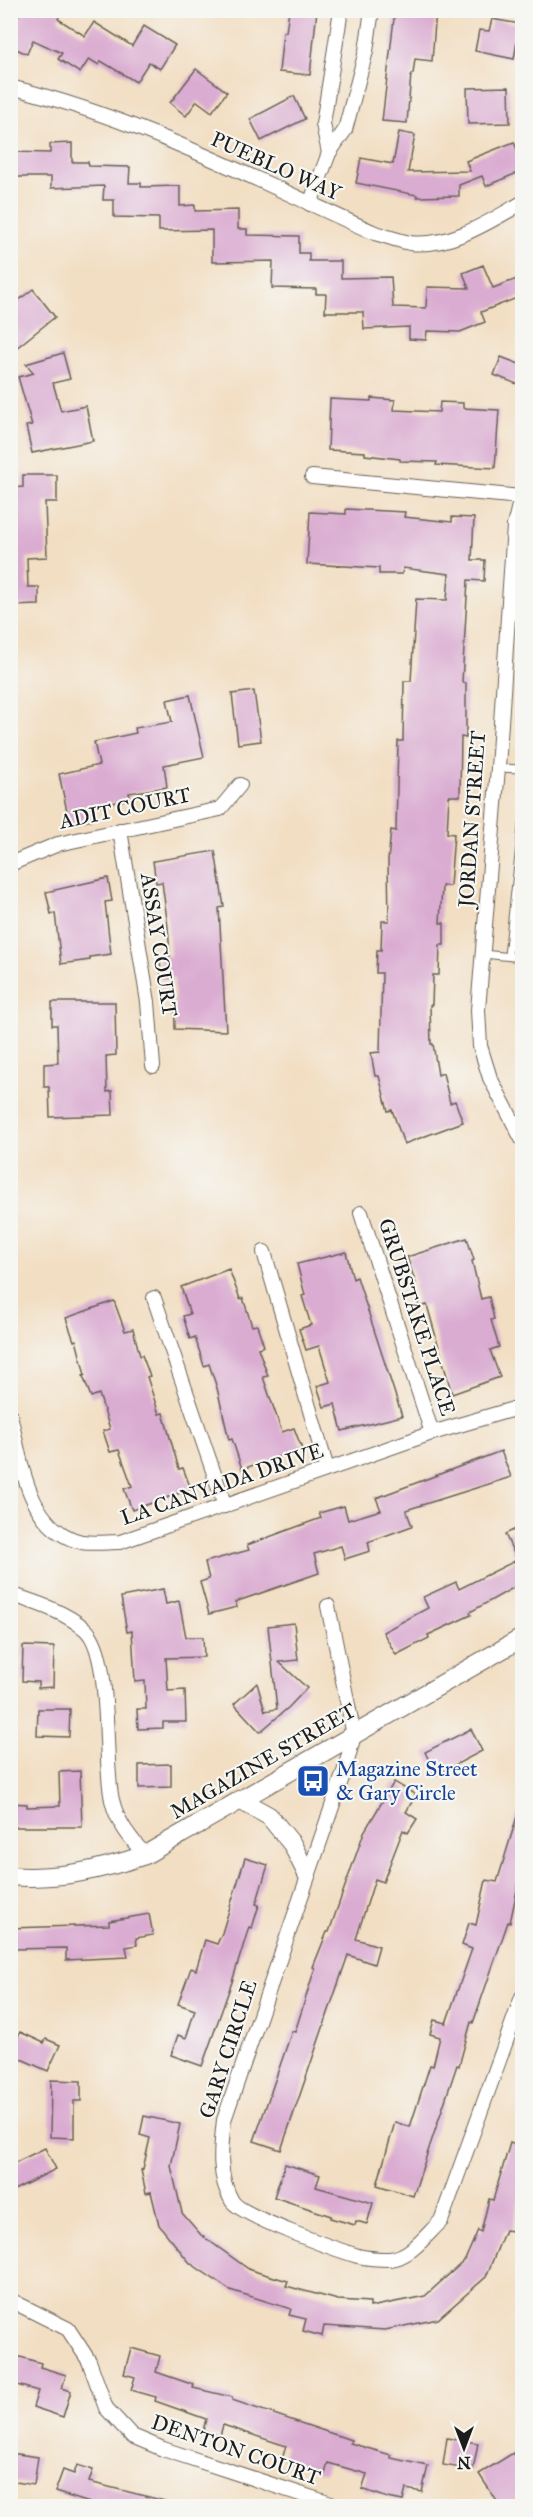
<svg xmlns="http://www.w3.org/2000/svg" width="533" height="2517" viewBox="0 0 533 2517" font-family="'IM FELL Great Primer',serif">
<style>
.building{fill:#daacd1}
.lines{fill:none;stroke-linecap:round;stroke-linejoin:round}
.service-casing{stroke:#676056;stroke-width:9}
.minor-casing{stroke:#676056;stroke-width:16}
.tertiary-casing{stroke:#676056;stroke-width:20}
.service{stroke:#fff;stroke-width:7}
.minor{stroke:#fff;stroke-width:14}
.tertiary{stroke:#fff;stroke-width:18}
.labels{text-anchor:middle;stroke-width:4.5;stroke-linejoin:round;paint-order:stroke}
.street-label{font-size:21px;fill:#1c1c1c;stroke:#f6f6f2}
.transit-label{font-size:21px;fill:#164399;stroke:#f6f6f2;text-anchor:start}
</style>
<rect width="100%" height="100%" fill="#f6f6f2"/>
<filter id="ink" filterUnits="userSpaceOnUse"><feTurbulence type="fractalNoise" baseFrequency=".0167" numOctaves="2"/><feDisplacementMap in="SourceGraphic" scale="12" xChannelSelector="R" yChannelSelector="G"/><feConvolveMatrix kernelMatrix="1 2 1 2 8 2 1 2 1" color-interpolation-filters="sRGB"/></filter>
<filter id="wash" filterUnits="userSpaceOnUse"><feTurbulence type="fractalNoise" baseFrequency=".008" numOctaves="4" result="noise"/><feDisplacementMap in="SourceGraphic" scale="24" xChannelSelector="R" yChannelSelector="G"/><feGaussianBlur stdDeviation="1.35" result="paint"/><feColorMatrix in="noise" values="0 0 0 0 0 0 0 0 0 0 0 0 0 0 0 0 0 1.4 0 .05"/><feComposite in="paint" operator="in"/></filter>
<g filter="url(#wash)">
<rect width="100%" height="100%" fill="#f2dec2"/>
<g id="blocks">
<g class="building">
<polygon points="21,10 62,10 58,19 85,36 94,22 132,46 144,26 175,45 160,69 149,62 136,82 101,61 99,65 89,59 80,73 58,59 62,53 33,40 27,54 10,46 10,32"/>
<polygon points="289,10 317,10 310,75 279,72 283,32 286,32"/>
<polygon points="395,10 436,10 432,61 415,59 413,74 411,74 407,123 382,121"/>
<polygon points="492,19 520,24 514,59 475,51 479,30 489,31"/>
<polygon points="196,69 227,92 212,112 197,101 186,116 170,103"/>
<polygon points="509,87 510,123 468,124 467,88"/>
<polygon points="294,96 305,119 261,141 250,119"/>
<polygon points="399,132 415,135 408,172 470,171 466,161 514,142 522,162 522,171 486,186 482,176 459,185 459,196 417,197 417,195 356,183 361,158 393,164"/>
<polygon points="72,143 72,162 88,162 89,166 130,167 129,183 141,183 141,187 180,186 180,206 195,205 195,211 238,210 238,229 247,229 247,235 299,236 299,253 309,253 309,261 341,261 341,278 391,277 393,307 426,308 427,287 469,288 463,273 483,265 493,288 522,277 522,296 481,312 485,322 460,332 427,331 426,340 409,339 409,327 364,329 363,312 325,312 326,294 316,294 316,289 272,288 273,261 212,262 212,230 159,231 159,218 114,217 114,200 103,200 104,186 51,188 51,177 10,177 10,152 50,153 50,144"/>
<polygon points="33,289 55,317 10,353 10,307"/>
<polygon points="63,353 70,379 53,383 61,411 86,406 93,441 32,453 26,426 32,425 18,377 34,373 26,364"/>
<polygon points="501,357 522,365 522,386 494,375"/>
<polygon points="371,398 395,400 394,410 439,412 440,402 463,403 463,408 499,410 495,468 436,465 437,462 400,461 400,459 365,455 365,452 328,450 330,399 371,401"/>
<polygon points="23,475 57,475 57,502 45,502 47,557 27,558 28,587 39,587 39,605 10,606 10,488 23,487"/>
<polygon points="346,509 405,512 404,517 452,522 452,517 474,518 472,560 485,560 484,581 468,580 462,682 466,683 466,738 461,737 460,796 449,796 447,833 454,834 450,886 442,886 440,923 444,923 444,945 440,945 439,975 433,975 432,1005 430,1005 431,1044 433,1044 438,1075 443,1073 450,1103 455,1101 463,1122 404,1144 392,1110 388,1111 379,1076 375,1076 371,1053 380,1052 382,973 376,973 377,950 381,950 382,921 389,921 388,861 391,830 396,831 398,741 403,741 404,681 411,681 416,599 447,600 449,574 403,568 402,574 379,574 379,568 307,564 310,512 346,514"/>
<polygon points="254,691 261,741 238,744 232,694"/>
<polygon points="190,695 204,757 164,765 167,787 129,793 130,799 90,808 92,820 70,825 59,774 99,765 94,742 136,733 135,728 172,722 167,700"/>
<polygon points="215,851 224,907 219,908 226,1031 175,1029 174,978 161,978 160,956 170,956 168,927 162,882 156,883 153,861"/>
<polygon points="108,878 112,901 105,902 111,954 90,957 90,960 61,964 55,913 51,914 46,892"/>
<polygon points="52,1002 115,1002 116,1055 106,1056 107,1092 112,1091 113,1115 50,1117 49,1087 44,1087 44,1064 58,1063 57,1025 52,1025"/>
<polygon points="467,1238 474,1260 472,1261 481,1299 489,1297 494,1319 491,1320 499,1347 490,1350 500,1377 452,1394 427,1305 419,1307 413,1284 416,1284 407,1257"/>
<polygon points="346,1252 353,1279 357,1277 402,1416 342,1431 335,1404 324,1407 317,1386 330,1382 319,1346 306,1350 299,1329 311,1325 302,1296 305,1295 297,1264"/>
<polygon points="229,1269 240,1299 243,1298 252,1326 257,1325 264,1346 258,1348 268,1376 263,1377 282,1432 294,1428 302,1449 242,1469 232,1439 229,1440 217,1388 209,1364 204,1366 195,1337 190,1339 183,1316 190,1314 181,1287"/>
<polygon points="114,1301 125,1331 133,1329 140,1356 142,1355 150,1376 147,1377 159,1414 163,1413 179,1469 183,1468 191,1489 132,1510 124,1489 132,1486 119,1450 110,1452 103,1431 110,1429 99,1394 91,1397 83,1376 85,1375 76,1340 74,1341 66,1318"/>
<polygon points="501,1451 511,1477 406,1510 412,1526 368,1542 370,1551 345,1559 341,1546 314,1554 319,1573 235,1602 237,1607 209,1614 200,1582 209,1579 205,1562 249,1550 247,1545 321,1518 319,1513 344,1506 348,1520 381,1510 376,1498"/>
<polygon points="522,1526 522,1583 470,1612 471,1615 428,1635 429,1638 396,1655 383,1632 428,1608 423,1597 456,1582 459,1589 517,1560 505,1534"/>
<polygon points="163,1589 166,1604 179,1601 186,1637 203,1637 204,1657 166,1658 168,1691 185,1690 186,1722 163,1722 163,1728 138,1729 137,1709 146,1709 145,1681 135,1682 132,1631 127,1632 121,1597"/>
<polygon points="294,1623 298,1660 279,1662 307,1688 289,1707 260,1732 234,1704 257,1683 265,1711 277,1709 268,1626"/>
<polygon points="23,1646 54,1647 53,1687 38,1688 38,1682 22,1681"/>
<polygon points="38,1709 70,1709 69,1737 37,1736"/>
<polygon points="471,1729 482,1751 436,1775 425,1752"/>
<polygon points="171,1764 171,1787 139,1788 139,1765"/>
<polygon points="80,1771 82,1827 10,1827 10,1803 27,1804 27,1807 60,1806 59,1772"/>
<polygon points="394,1782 416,1795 406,1812 417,1819 408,1833 403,1830 383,1882 375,1879 356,1939 379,1946 374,1964 348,1955 281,2150 254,2141 292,2031 295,2032 315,1968 313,1967 327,1932 329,1932 364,1832"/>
<polygon points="519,1810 522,1811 522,1867 510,1923 508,1922 473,2023 471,2022 459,2066 457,2065 413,2196 377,2185 395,2122 410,2127 430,2065 433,2066 440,2037 430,2034 434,2020 446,2023 472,1949 462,1945 469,1923 476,1925 486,1880 497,1882"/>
<polygon points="245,1858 268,1865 256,1904 259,1905 252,1928 249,1927 232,1982 202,2066 171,2055 178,2035 186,2038 195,2010 178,2004 191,1968 196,1970 205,1940 217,1944 222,1933"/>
<polygon points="149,1914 153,1935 136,1938 137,1945 126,1947 128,1957 66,1960 66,1948 10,1949 10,1928 109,1925 109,1921"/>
<polygon points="20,2032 44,2043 46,2039 60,2045 48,2071 10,2054"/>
<polygon points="51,2080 81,2081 81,2101 74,2101 74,2138 50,2137"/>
<polygon points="144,2116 180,2124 171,2166 182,2213 201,2235 250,2270 288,2281 286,2286 338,2300 370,2302 370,2307 425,2296 465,2260 478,2230 481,2232 489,2199 493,2200 510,2143 522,2147 522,2188 512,2231 505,2230 486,2277 438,2319 385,2330 324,2326 322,2336 303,2331 306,2319 289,2315 291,2309 230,2290 190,2263 159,2225 151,2192 146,2193 141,2170 143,2169 150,2138 140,2135"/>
<polygon points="45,2148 56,2169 10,2192 10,2165"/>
<polygon points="285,2164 320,2175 316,2187 373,2203 367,2224 356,2221 355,2225 330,2218 331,2216 274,2197"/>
<polygon points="131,2348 160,2356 156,2372 194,2385 193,2388 232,2397 232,2400 351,2440 350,2443 391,2455 391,2458 428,2466 422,2492 406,2489 403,2501 388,2498 362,2489 367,2474 328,2463 325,2474 309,2469 282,2459 286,2446 223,2425 220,2436 203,2431 206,2419 155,2401 156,2397 131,2390 135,2377 124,2374"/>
<polygon points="10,2354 41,2363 40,2367 66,2375 62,2388 71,2391 63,2417 33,2407 38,2391 10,2383"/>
<polygon points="447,2438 478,2443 473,2470 443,2465"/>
<polygon points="10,2453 38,2457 34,2485 10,2481"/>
<polygon points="513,2453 522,2467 522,2506 500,2506 479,2474"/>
<polygon points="77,2465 93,2470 89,2482 165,2501 165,2506 99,2506 55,2492 63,2470 74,2474"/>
</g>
</g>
</g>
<g filter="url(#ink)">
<use href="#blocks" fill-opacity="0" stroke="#676056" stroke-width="1.5"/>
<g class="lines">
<g class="service-casing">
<g id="service">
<polyline points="498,768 522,769"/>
<polyline points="483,954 522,958"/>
<polyline points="508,956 522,827"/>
</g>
</g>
<g class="minor-casing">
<g id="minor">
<path d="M10 87C138 118 256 180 375 233 386 236 399 241 410 243 450 248 490 221 522 203"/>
<polyline points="329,153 323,124 341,10"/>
<polyline points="310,204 329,153 345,130 366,51 372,10"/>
<polyline points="312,477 521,497"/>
<polyline points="522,493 514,526 498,768 478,1010 480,1046 490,1078 522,1139"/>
<polyline points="120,830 148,1002 153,1066"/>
<polyline points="10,864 58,844 220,809 240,785"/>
<polyline points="361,1213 432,1433"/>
<polyline points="264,1252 327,1469"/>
<polyline points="154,1298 225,1506"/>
<path d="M10 1415C21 1460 27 1530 82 1542 94 1544 108 1542 120 1542L432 1433 510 1410 522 1412"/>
<path d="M10 1594C36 1603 64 1611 85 1629 113 1653 103 1763 112 1800 117 1822 130 1838 145 1855"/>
<path d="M328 1606 354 1735 345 1769 224 2120C221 2147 217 2176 232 2201 241 2216 338 2250 358 2256 367 2258 381 2259 390 2259 411 2257 427 2234 441 2221L522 1997"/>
<polyline points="10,2300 68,2329 89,2361 106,2408 132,2436 163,2449 337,2506"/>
</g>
</g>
<g class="tertiary-casing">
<g id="tertiary">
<polyline points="240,1800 269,1816 292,1844 307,1874"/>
<path d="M10 1876C57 1880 101 1870 145 1855L522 1638"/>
</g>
</g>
<use href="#service" class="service"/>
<use href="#minor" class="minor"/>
<use href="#tertiary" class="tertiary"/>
</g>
</g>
<defs>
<g id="bus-square" transform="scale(1.725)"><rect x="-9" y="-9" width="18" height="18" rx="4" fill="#1a4fb4" stroke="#f6f6f2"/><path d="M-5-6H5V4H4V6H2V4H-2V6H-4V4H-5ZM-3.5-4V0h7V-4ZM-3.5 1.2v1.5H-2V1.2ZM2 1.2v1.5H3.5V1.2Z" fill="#fff"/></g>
</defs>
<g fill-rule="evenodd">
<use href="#bus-square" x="313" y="1781"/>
</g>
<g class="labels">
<g class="street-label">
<text transform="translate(276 166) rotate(24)" y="7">PUEBLO WAY</text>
<text transform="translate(125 808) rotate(-12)" y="7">ADIT COURT</text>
<text transform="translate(472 819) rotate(-86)" y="7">JORDAN STREET</text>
<text transform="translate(159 945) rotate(81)" y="7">ASSAY COURT</text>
<text transform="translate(417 1317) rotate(72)" y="7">GRUBSTAKE PLACE</text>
<text transform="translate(222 1484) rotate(-19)" y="7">LA CANYADA DRIVE</text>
<text transform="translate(263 1761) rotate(-30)" y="7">MAGAZINE STREET</text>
<text transform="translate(228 2049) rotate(-72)" y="7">GARY CIRCLE</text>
<text transform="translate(236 2450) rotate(19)" y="7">DENTON COURT</text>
</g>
<g class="transit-label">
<text x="336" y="1776">Magazine Street<tspan x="336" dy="24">&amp; Gary Circle</tspan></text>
</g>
</g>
<rect width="533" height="2517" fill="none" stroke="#f6f6f2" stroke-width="36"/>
<g transform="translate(464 2448) rotate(180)" stroke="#f6f6f2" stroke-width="4.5" paint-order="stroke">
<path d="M0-4.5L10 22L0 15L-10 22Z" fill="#1c1c1c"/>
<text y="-9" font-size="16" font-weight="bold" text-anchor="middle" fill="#1c1c1c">N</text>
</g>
</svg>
